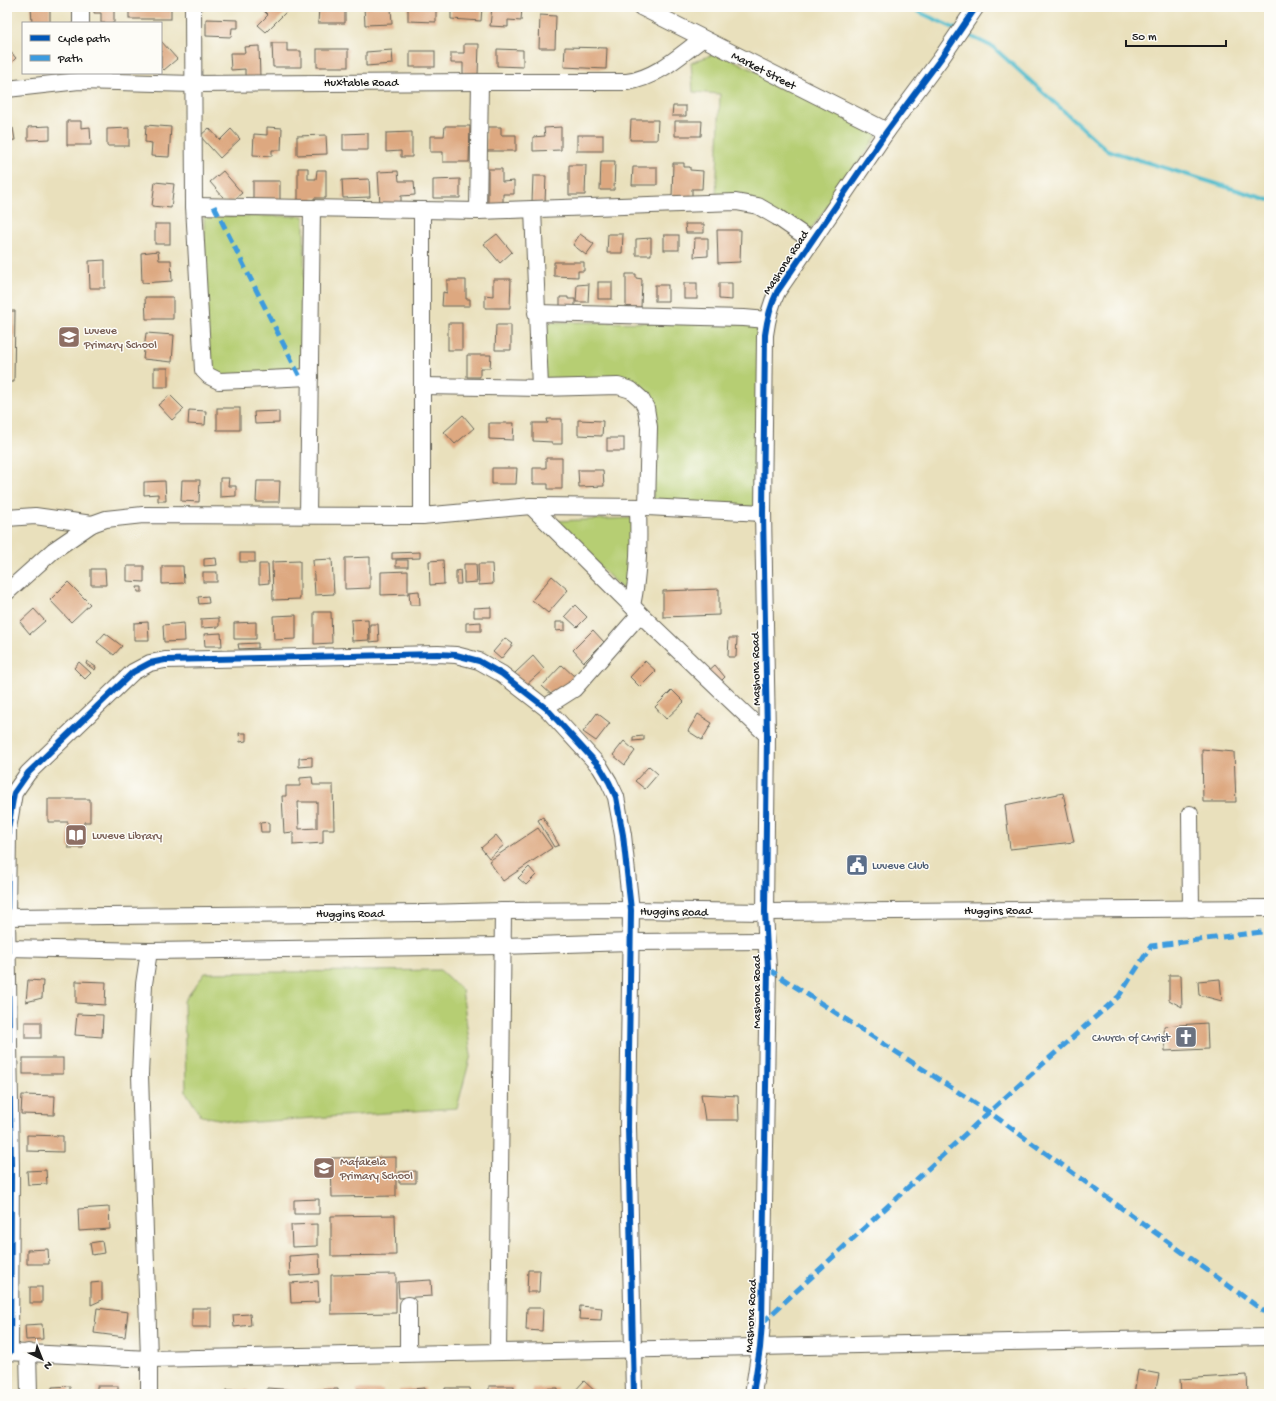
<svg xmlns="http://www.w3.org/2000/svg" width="1276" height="1401" viewBox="0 0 1276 1401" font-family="'Gochi Hand',sans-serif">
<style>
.green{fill:#b6ce73;stroke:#697548}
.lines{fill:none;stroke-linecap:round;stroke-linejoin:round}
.stream{stroke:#51bccc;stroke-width:4}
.building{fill:#dda880;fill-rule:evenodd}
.minor-casing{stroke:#646154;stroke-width:18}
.minor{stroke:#fff;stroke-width:16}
.quiet{stroke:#3c9bdf;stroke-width:5;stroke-dasharray:10 5;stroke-linecap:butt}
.cycleway-casing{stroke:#fdfcf7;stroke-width:8}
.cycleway{stroke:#0057b8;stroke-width:6}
.labels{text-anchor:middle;stroke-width:3;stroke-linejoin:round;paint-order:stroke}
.street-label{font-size:12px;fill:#1c1c1c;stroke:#fdfcf7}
.education-label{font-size:12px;fill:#785e54;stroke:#fdfcf7;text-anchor:start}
.service-label{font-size:12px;fill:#4e5e75;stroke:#fdfcf7;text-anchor:start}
.worship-label{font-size:12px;fill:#5b616d;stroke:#fdfcf7;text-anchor:end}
</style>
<rect width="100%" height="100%" fill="#fdfcf7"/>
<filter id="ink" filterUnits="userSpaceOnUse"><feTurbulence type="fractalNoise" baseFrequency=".025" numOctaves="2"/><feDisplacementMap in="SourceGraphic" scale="8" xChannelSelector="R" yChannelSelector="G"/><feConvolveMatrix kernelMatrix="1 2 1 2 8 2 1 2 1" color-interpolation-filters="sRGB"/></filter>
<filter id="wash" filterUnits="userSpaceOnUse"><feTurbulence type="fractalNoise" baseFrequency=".012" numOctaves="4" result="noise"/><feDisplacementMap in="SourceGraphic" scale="16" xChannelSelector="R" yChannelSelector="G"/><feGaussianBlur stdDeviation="0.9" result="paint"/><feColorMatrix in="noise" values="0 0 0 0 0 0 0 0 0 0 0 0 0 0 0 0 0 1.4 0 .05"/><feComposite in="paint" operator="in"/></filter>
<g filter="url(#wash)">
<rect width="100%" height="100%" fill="#e9e0bc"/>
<g class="green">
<polygon points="711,55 723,55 879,133 809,232 716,199 720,94 693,92 691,63"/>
<polygon points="204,216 304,216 305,370 219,377 206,365"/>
<polygon points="542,322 743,323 760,327 759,508 653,503 652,404 649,393 638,385 544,383"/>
<polygon points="634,518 630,597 555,521"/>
<polygon points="440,970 462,990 471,1055 457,1108 242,1123 201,1116 186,1092 184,1001 205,973"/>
</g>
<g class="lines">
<g class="stream">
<polyline points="908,7 956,29"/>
<polyline points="962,32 993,47 1107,150 1269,200"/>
</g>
</g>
<g id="blocks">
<g class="building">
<polygon points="31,7 50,7 50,23 32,23"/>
<polygon points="94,7 114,7 114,23 101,23 101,13 94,13"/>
<rect x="129" y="7" width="42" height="12"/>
<polygon points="260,7 291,7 266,32 258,25 268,15"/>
<polygon points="319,7 345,7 345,23 318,23"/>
<polygon points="364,7 391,7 392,24 365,25"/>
<polygon points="408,7 436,7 436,22 408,21"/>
<polygon points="451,7 482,7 481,21 451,19"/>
<polygon points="492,7 522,7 521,21 508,20 508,27 490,26"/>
<polygon points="540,15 556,16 555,48 539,48"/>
<polygon points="206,19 238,20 238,28 232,28 231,37 206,36"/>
<polygon points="161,41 177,59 164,70 161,67"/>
<polygon points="272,43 287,43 287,51 301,51 301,67 273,67"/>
<polygon points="464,44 479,44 478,75 463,75 463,63 451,63 451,53 464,53"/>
<polygon points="259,46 260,77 245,78 245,69 231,70 230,53 245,53 244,47"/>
<polygon points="565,47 607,48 606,69 564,67"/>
<polygon points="7,48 16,58 7,67"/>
<rect x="317" y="49" width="31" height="18"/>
<polygon points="497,49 523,50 523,67 497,66"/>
<polygon points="392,50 393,64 366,66 366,52"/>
<rect x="410" y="51" width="25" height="16"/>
<polygon points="673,106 686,106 686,116 672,116"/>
<polygon points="631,120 658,120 657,140 630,140"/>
<polygon points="67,121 81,121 81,128 90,127 91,145 67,145"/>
<polygon points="675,121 702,121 701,136 675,136"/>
<polygon points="146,125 171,127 169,157 151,156 152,143 145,142"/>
<polygon points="50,126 50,139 28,140 28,127"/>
<polygon points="445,126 470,126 469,162 443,162 443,152 430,152 430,136 444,136"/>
<polygon points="267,127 282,128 281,150 272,150 272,156 253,155 254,134 267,135"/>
<polygon points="486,127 501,127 501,135 516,135 516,151 486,151"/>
<polygon points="561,127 561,150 533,151 533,137 545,136 544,128"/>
<polygon points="13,128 15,140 7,141 7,130"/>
<polygon points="129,128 129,146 107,146 107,129"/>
<polygon points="209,128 220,140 231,129 240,139 220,158 200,136"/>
<polygon points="412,132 412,157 401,157 401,151 386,152 386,133"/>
<polygon points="368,133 368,150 343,150 343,134"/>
<polygon points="326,135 327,154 297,155 297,136"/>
<rect x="577" y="135" width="26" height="16"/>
<polygon points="601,161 615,161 614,190 600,190"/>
<polygon points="673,163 684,163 684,167 690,167 690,170 703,171 702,189 692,189 692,197 672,197"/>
<polygon points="569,165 586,165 585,195 569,195"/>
<polygon points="633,167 657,167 657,185 632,185"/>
<polygon points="298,168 308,168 308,179 316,179 317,170 326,170 326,198 314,198 314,205 298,205"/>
<polygon points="488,169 502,169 502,182 514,181 514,194 503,194 503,209 488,209"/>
<polygon points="223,171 242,193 229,204 210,182"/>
<polygon points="398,171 399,181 414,181 415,195 401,196 401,204 380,205 378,172"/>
<polygon points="533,176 546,176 545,203 532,202"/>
<polygon points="369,179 370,197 343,198 342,180"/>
<polygon points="460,179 460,198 433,198 433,180"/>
<polygon points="253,181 280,181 280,204 253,203"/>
<polygon points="155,182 174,184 171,208 152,206"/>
<rect x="155" y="224" width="15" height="20"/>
<polygon points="685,224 704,224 704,233 686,233"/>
<polygon points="717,230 741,230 740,262 718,263"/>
<polygon points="497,234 512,252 500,263 484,244"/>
<polygon points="580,234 594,244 586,255 573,245"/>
<polygon points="608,234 623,234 622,253 607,253"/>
<rect x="664" y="235" width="15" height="15"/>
<polygon points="651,238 651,255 636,255 636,239"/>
<polygon points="695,238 708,238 708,256 694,257"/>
<polygon points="158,251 159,260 171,260 172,281 142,283 141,253"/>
<polygon points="105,260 105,288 90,288 89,261"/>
<polygon points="554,262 584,262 584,271 578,271 578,277 554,276"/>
<polygon points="626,274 636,274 636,278 642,279 641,307 626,307"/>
<polygon points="493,279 511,279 510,308 485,308 485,295 493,296"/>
<polygon points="447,280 466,280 466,299 470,299 470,306 442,306 443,292 447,293"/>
<rect x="598" y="282" width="14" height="17"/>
<rect x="684" y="283" width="13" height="16"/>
<polygon points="719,283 732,283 732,300 719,299"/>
<polygon points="589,284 588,302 576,302 577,285"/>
<rect x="655" y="285" width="13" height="16"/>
<polygon points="145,297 173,297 173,319 146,319"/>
<polygon points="560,297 568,297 568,299 575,299 575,306 570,306 560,310"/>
<polygon points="7,311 15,311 14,382 7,382"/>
<rect x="448" y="323" width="14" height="27"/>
<polygon points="496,325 511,325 511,350 495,350"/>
<polygon points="146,333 174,335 172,362 143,359"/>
<polygon points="467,355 491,355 490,368 480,368 480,377 467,377"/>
<rect x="154" y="368" width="14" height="19"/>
<polygon points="170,395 184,409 172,420 158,405"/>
<rect x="217" y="408" width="23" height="22"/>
<polygon points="189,410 206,411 205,425 188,424"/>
<polygon points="279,411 279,423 255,424 254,412"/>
<polygon points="463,415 474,428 455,444 444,432"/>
<polygon points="547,419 562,419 562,444 552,444 552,442 533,441 533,423 548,423"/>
<polygon points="578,420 603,421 602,436 578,435"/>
<polygon points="489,423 514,423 513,440 489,439"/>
<rect x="607" y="438" width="17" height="13"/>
<polygon points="546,458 562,458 562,489 548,489 548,484 533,484 533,468 546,468"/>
<polygon points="492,468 517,468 516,484 492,484"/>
<polygon points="578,470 603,470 604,486 579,487"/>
<polygon points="220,478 229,478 228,486 236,486 236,496 220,497"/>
<polygon points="182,480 200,480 199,502 181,501"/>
<polygon points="165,481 166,501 158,501 158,494 144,495 144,482"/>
<polygon points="257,481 280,481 279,502 256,502"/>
<polygon points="420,552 420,558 392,559 392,553"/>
<rect x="240" y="553" width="15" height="9"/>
<polygon points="370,557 370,588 345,589 345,558"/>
<polygon points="216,558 217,565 204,566 204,559"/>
<polygon points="332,559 334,594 315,595 313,560"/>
<rect x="396" y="560" width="12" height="7"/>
<polygon points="443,560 444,584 430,585 429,561"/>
<polygon points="300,561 300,599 273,600 272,562"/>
<polygon points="259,564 268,564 269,583 259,584"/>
<polygon points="464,564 476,564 477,582 464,583"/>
<polygon points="478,564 492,564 493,584 479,585"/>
<polygon points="127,566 144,566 144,582 127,581"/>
<polygon points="162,566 183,566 184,583 162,584"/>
<polygon points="91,569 105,569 106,585 91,585"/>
<polygon points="460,570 461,584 456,584 456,571"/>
<polygon points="408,571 408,594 381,595 381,572"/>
<rect x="203" y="572" width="14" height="10"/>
<polygon points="552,576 568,590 548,613 532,600"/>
<polygon points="68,582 90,604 71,622 50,600"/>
<polygon points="137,587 142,587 142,592 138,592"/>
<polygon points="719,589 719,615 663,617 663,591"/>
<polygon points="419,591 420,605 410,605 409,592"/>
<polygon points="208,596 209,603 199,604 198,597"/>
<polygon points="575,605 587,617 577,627 565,616"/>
<polygon points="491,607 491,617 474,617 474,608"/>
<polygon points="34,609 45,621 30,634 20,622"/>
<polygon points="314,612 331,612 332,643 314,644"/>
<polygon points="296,615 296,639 274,640 273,616"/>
<polygon points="219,618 219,627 201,628 201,619"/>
<polygon points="368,619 369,640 352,641 351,620"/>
<polygon points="148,622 149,640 134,640 134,623"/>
<polygon points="256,622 256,639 234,639 234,623"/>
<polygon points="481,622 481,631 466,631 466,623"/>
<polygon points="556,622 565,622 565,630 556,631"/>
<polygon points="184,623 185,641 164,642 163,625"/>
<polygon points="370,624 378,624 379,641 370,642"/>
<polygon points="593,630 604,642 584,662 573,650"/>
<polygon points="105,633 122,646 114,655 97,642"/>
<polygon points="221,633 222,646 205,646 204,634"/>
<polygon points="505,638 513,644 501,659 493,652"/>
<polygon points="729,638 737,638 736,657 728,657"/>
<polygon points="258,643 258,648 239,649 238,644"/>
<polygon points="533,656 544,669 525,686 514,674"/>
<polygon points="87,661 96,667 95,670 86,664"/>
<polygon points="645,661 656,671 640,687 630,677"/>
<polygon points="79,662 91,673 85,679 74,668"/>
<polygon points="562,665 575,677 555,698 542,686"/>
<polygon points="715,665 725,677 718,684 707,672"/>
<polygon points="672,690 684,702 666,719 655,707"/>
<polygon points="597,713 610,723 596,741 583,732"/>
<polygon points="698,714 712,723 702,740 688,731"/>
<polygon points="239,733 246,733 246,741 240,742"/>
<polygon points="644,736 644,740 633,741 633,737"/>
<polygon points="624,741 635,751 625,765 613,755"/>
<polygon points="1202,749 1234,752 1236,802 1203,802"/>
<polygon points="312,757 312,766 299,767 299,758"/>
<polygon points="649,766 658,774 645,789 635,781"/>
<path d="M312 777 313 785H333L334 829H323V843L293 845V832L284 833 282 796H286V786H300V778ZM298 802H317V828L299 829Z"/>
<polygon points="1063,793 1074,842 1010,849 1005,805"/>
<polygon points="48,799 90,799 90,822 84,822 83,848 68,848 68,822 48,822"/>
<polygon points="543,817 559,845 554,847 538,820"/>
<polygon points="269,822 269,832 261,832 260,823"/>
<polygon points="538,828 552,848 503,881 489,861"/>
<polygon points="496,835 504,845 489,858 481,848"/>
<polygon points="529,867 536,875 526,885 518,878"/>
<polygon points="1169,975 1181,975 1182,1007 1169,1000"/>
<polygon points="1220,979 1222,1001 1199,995 1198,981"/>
<polygon points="28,980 43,981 42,998 26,1002"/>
<polygon points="76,981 106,982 105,1005 76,1003"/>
<polygon points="77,1014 103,1015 102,1037 75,1035"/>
<rect x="25" y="1022" width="16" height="16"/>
<polygon points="1207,1023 1208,1049 1165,1051 1164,1026"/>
<rect x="23" y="1058" width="40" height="16"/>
<polygon points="701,1094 738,1096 739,1120 705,1120"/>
<polygon points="22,1095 55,1096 54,1115 21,1114"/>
<polygon points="27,1135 63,1136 63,1152 27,1151"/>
<polygon points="396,1157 396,1196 332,1197 331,1158"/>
<polygon points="46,1170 47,1184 28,1185 27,1171"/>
<polygon points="416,1171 416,1183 399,1183 399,1172"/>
<polygon points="319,1199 319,1214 294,1214 294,1200"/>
<polygon points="109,1207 110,1229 79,1231 78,1209"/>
<polygon points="395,1215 396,1255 331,1256 331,1216"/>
<polygon points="317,1224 317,1246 292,1247 291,1225"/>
<polygon points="102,1241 104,1253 92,1255 90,1243"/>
<polygon points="48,1249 49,1264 27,1264 27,1250"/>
<polygon points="319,1254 320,1274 290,1276 289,1256"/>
<polygon points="528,1270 540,1270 539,1292 527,1292"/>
<polygon points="396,1274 396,1313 331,1314 331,1275"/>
<polygon points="431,1280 432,1296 399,1298 398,1282"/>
<polygon points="318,1281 319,1302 291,1303 290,1283"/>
<polygon points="102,1282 102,1300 91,1305 91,1283"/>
<rect x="30" y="1287" width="12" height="16"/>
<polygon points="580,1306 602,1308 601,1320 579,1319"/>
<polygon points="97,1308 128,1312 125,1337 94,1333"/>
<rect x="192" y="1308" width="19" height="19"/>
<polygon points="527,1308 543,1308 542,1331 526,1330"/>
<polygon points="250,1314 251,1325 234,1327 233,1315"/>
<polygon points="42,1324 43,1339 26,1340 25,1325"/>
<polygon points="1138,1370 1159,1374 1155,1394 1134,1394"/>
<polygon points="1247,1375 1248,1394 1181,1394 1180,1379"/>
<polygon points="584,1381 598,1394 574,1394 573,1393"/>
<polygon points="70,1386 70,1394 52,1394 52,1387"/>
<rect x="97" y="1386" width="21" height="8"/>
<rect x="489" y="1386" width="25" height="8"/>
<polygon points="267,1388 295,1390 295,1394 267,1394"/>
<polygon points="425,1388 425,1394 399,1394 399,1390"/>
<polygon points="445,1388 470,1388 471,1394 445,1394"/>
<polygon points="558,1388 558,1394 532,1394 532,1389"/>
<polygon points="338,1389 338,1394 312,1394 312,1390"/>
<polygon points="357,1389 383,1390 383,1394 357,1394"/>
<rect x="227" y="1390" width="21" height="4"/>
</g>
</g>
</g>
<g filter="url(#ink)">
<use href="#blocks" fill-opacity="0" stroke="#646154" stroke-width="1"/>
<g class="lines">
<g class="minor-casing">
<g id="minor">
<polyline points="193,7 194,206 203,370 209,376 219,381 310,377"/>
<polyline points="641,7 887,131"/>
<polyline points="81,23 81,7"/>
<path d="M7 89 79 81 194 84 480 82H627C656 78 679 56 702 39"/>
<polyline points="194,206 478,211 736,202 758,206 777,217 812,241"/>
<polyline points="533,209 540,388"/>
<polyline points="478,211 480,82"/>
<polyline points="536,313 744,318 767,320"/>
<polyline points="422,386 540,388 618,386 631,390 641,399 646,408 649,427 647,507"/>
<polyline points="531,506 640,614 767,735"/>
<polyline points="308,515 312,208"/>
<polyline points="422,516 422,210"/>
<polyline points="7,518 35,516 92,524"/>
<polyline points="7,592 54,550 92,524 106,519 143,515 422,516 531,506 647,507 763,513"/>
<path d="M632 606C639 572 639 541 638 507"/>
<polyline points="547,709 552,703 574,689 640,614"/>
<polyline points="1190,814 1191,909"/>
<polyline points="7,917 424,913 503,911 631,910 765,912 1269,908"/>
<polyline points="7,948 149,951 502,946 630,942 766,941"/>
<polyline points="7,1352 149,1359 1269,1337"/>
<polyline points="10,1352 11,1167 7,917 8,829 14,793 28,773 133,672 150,663 165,660 438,654 456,655 479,661 502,674 547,709 600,767 609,782 616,797 623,835 631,910 628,1127 634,1394"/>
<polyline points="28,1352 29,1394"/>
<polyline points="498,1352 503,911"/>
<polyline points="408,1353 408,1305"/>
<polyline points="149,1394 149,1359 140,1075 144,984 149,951"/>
<path d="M753 1394 760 1348 762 1323 768 969 765 912 767 735 763 513 765 335C767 320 770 306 777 292L887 131 942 57 976 7"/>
</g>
</g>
<use href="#minor" class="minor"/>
<g class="quiet">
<polyline points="214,206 300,377"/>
<polyline points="768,969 989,1112 1269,1315"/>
<polyline points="762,1323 989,1112 1119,996 1151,946 1269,931"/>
</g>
<g class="cycleway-casing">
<g id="cycleway">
<polyline points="10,1352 11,1167 7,917 8,829 14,793 28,773 133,672 150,663 165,660 438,654 456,655 479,661 502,674 547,709 600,767 609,782 616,797 623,835 631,910 628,1127 634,1394"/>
<path d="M753 1394 760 1348 762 1323 768 969 765 912 767 735 763 513 765 335C767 320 770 306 777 292L887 131 942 57 976 7"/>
</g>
</g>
<use href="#cycleway" class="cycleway"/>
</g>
</g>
<defs>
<g id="school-square" transform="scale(1.15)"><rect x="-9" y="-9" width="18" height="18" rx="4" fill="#8d6e63" stroke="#fdfcf7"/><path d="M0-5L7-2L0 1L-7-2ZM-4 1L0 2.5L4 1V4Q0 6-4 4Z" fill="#fff"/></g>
<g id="library-square" transform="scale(1.15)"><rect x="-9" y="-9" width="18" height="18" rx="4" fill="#8d6e63" stroke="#fdfcf7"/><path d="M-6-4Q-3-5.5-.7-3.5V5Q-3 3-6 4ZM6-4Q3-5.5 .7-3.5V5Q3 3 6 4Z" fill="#fff"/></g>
<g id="civic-square" transform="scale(1.15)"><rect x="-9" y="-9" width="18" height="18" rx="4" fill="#5c6f8a" stroke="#fdfcf7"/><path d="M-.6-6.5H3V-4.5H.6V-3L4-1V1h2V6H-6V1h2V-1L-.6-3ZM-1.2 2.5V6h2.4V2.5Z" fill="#fff"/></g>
<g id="church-square" transform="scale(1.15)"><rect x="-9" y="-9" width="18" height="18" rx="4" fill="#6b7280" stroke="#fdfcf7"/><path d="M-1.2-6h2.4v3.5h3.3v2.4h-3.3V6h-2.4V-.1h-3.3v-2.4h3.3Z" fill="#fff"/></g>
</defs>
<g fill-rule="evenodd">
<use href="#school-square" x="69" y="337"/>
<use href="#library-square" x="76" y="835"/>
<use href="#civic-square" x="857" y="865"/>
<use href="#church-square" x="1186" y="1037"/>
<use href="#school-square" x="324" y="1168"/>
</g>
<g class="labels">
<g class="street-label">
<text transform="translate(764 70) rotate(27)" y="4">Market Street</text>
<text x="361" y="86">Huxtable Road</text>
<text transform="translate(785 262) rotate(-57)" y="4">Mashona Road</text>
<text transform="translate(755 669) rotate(-91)" y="4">Mashona Road</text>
<text x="998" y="914">Huggins Road</text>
<text transform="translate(674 911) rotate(1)" y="4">Huggins Road</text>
<text x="350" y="917">Huggins Road</text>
<text transform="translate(756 992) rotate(-90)" y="4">Mashona Road</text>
<text transform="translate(750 1316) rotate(-87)" y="4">Mashona Road</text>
</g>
<g class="education-label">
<text x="84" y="334">Luveve<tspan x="84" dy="14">Primary School</tspan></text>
<text x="92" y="839">Luveve Library</text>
<text x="340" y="1165">Mafakela<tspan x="340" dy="14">Primary School</tspan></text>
</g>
<g class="service-label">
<text x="872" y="869">Luveve Club</text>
</g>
<g class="worship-label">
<text x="1170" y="1041">Church of Christ</text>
</g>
</g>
<rect width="1276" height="1401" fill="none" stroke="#fdfcf7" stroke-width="24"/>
<rect x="22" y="22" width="140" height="52" fill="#fdfcf7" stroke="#a3a29f"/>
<rect x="30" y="35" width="20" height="6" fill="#0057b8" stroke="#a3a29f"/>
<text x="58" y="42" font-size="12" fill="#1c1c1c">Cycle path</text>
<rect x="30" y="55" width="20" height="6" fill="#3c9bdf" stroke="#a3a29f"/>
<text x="58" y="62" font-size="12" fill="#1c1c1c">Path</text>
<g transform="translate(42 1359) rotate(137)" stroke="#fdfcf7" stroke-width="3" paint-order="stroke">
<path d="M0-3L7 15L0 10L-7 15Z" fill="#1c1c1c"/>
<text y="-6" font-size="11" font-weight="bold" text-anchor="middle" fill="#1c1c1c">N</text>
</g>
<path d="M1126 40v6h100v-6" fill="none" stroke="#1c1c1c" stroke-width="2"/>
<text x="1132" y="40" font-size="12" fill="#1c1c1c" stroke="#fdfcf7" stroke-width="3" paint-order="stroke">50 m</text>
</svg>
